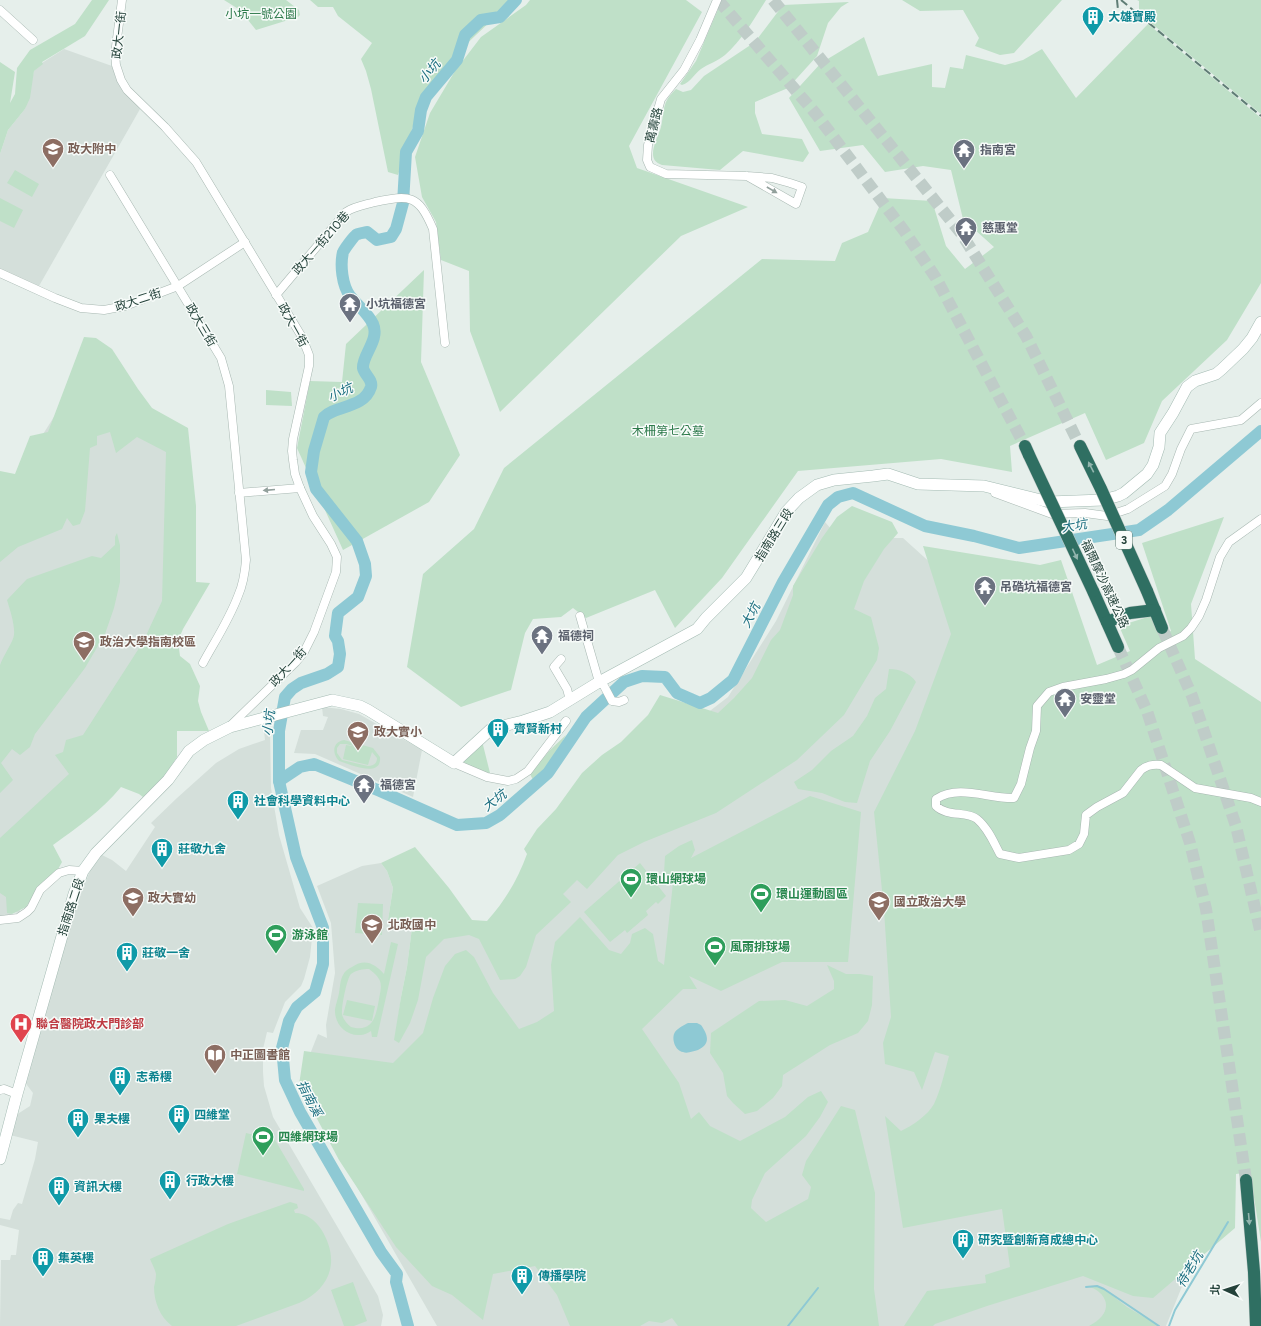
<svg xmlns="http://www.w3.org/2000/svg" width="1261" height="1326" viewBox="0 0 1261 1326" font-family="Figtree,'Noto Sans TC',sans-serif">
<style>
.built{fill:#d4dfda}
.green{fill:#bfe0c8;fill-rule:evenodd}
.water{fill:#8ec9d4}
.lines{fill:none;stroke-linecap:round;stroke-linejoin:round}
.stream{stroke:#8ec9d4;stroke-width:2}
.river{stroke:#8ec9d4;stroke-width:12}
.highway-tunnel{stroke:#bfccc8;stroke-width:12;stroke-dasharray:12 6;stroke-linecap:butt}
.street-casing{stroke:#a8b8b2;stroke-width:9}
.secondary-casing{stroke:#a4bbb3;stroke-width:12}
.highway-casing{stroke:#c2cac8;stroke-width:13}
.street{stroke:#fff;stroke-width:8}
.secondary{stroke:#fff;stroke-width:11}
.highway{stroke:#2f6f62;stroke-width:12}
.rail{stroke:#5f7d75;stroke-width:2;stroke-dasharray:8 4;stroke-linecap:butt}
.highway-bridge-casing{stroke:#c2cac8;stroke-width:13;stroke-linecap:butt}
.highway-bridge{stroke:#2f6f62;stroke-width:12}
.oneway{fill:#92a09c}
.oneway2{fill:#93b5ae}
.labels{text-anchor:middle;stroke-width:3;stroke-linejoin:round;paint-order:stroke}
.shield{fill:#f7fbf9;stroke:#637a73;stroke-width:1}
.shield-label{font-size:11px;font-weight:bold;fill:#24423a}
.park-label{font-size:12px;fill:#2d7a4b;stroke:#f7fbf9}
.culture-label{font-size:12px;font-weight:bold;fill:#0d838f;stroke:#f7fbf9;text-anchor:start}
.street-label{font-size:12px;fill:#24423a;stroke:#f7fbf9}
.education-label{font-size:12px;font-weight:bold;fill:#785e54;stroke:#f7fbf9;text-anchor:start}
.worship-label{font-size:12px;font-weight:bold;fill:#5b616d;stroke:#f7fbf9;text-anchor:start}
.leisure-label{font-size:12px;font-weight:bold;fill:#27864d;stroke:#f7fbf9;text-anchor:start}
.health-label{font-size:12px;font-weight:bold;fill:#be3a42;stroke:#f7fbf9;text-anchor:start}
.water-label{font-size:13px;font-style:italic;fill:#1c6f80;stroke:#f7fbf9}
</style>
<rect width="100%" height="100%" fill="#e6efeb"/>
<g class="built">
<polygon points="64,49 112,66 116,79 121,88 140,109 39,286 0,269 0,154 8,130 25,109 34,71 42,64 42,63"/>
<polygon points="96,351 173,449 190,582 52,828 19,901 20,913 13,912 10,916 0,917 0,473 17,475"/>
<polygon points="825,522 864,567 887,538 903,538 976,604 1200,1242 1166,1326 437,1326 325,1131 299,1082 318,1034 327,1038 326,1025 335,973 331,923 317,886 362,866 381,863 387,871 393,888 388,920 413,920 407,967 401,997 397,1027 417,918 484,934 702,717 728,697 776,621"/>
<polygon points="322,707 341,709 359,714 422,750 413,797 315,754 294,753 301,730 323,730 328,717 323,716"/>
<polygon points="270,730 271,788 279,835 300,908 313,928 310,957 304,979 301,986 285,1002 273,1033 267,1032 263,1049 263,1072 264,1086 273,1117 378,1296 383,1315 381,1326 0,1326 1,1260 10,1260 11,1255 16,1255 19,1230 0,1225 0,1218 10,1220 13,1210 18,1203 22,1204 35,1159 38,1142 10,1135 16,1115 30,1106 33,1093 24,1081 71,915 91,869 102,855 112,860 126,871 155,827 151,823 177,798 216,763 239,749 265,740 264,731"/>
</g>
<g class="green">
<polygon points="92,0 109,0 85,36 42,62 43,64 34,71 30,98 25,109 8,130 0,154 0,62 15,72 10,103 15,94 17,68 30,50 75,24"/>
<polygon points="224,0 286,0 299,10 300,15 298,17 256,30 240,10"/>
<polygon points="310,0 513,0 457,53 421,100 398,175 388,172 371,89 366,71 361,59 372,43 338,16 333,7 318,7"/>
<polygon points="530,0 686,0 702,12 629,146 637,168 748,207 681,236 500,412 470,331 469,271 441,260 436,222 422,197 415,157 430,113 455,71 481,37 526,5"/>
<path d="M722 0H766C754 19 742 40 725 55 718 61 708 64 701 69 694 74 691 82 682 85L680 84 696 61Z"/>
<polygon points="902,0 1062,0 1014,53 1000,55 975,46 979,38 963,10 920,11"/>
<polygon points="1137,0 1261,0 1261,114 1139,13 1139,1"/>
<path d="M849 2 841 7 828 23 817 56 788 88 755 102V113L762 134 802 139 809 153 803 162 743 151 720 170 662 165C644 160 658 138 661 127 663 118 663 109 666 102 668 97 672 93 676 89L683 92 691 90 704 76 755 42 783 5Z"/>
<polygon points="1148,24 1261,118 1261,283 1227,340 1162,401 1144,443 1106,460 1085,413 1010,446 1012,472 941,459 798,471 722,578 675,628 655,590 586,618 573,608 561,617 533,619 525,633 511,690 461,707 407,667 423,574 474,529 504,468 762,259 835,261 842,243 868,232 883,198 932,201 946,246 965,269 994,247 963,219 951,170 923,166 885,172 863,145 820,151 789,98 821,63 864,37 878,76 932,64 932,87 945,88 950,67 963,69 966,55 1005,65 1023,60 1042,49 1076,98"/>
<polygon points="15,170 39,184 32,197 7,183"/>
<polygon points="0,198 23,210 14,228 0,221"/>
<polygon points="424,270 421,362 460,455 429,502 343,550 297,448 310,381 342,382 346,344"/>
<path d="M84 337 96 338 112 349 138 389 152 408 188 428 196 506V582L210 583 183 629 178 641 180 656 190 664 200 686 198 701 201 712 209 731H177V757L165 775 143 797 139 794 121 787C101 811 78 827 53 845L62 862 57 871 41 885 26 907 12 914 7 913 6 897 0 893V838L69 774 55 755 63 752 66 740 83 735 143 642 162 601 166 452 137 437 116 453 110 432 97 436V445L90 448 85 511 80 524 73 526 67 518 62 529 18 547 0 562V471L15 474 30 436 48 432Z"/>
<polygon points="266,390 291,392 292,406 266,405"/>
<path d="M852 506 892 522 898 533 884 549 864 581 854 609 871 617 879 648 877 660 844 715 797 760 716 813 644 842 618 855 587 889 577 880 563 894 571 902 536 935 526 967 520 976 515 979 500 980 479 939 469 935 444 939 426 957 418 1000 410 1023 399 1043 394 1040 401 997 407 967 413 920H388L393 888 387 871 381 863 415 847 449 888 472 920 487 921C505 901 518 879 527 854L524 849 537 829 556 809 582 773 602 755 621 742 648 715 660 695 718 713 734 698 752 678 771 640 780 630 793 595V586L822 538 837 517Z"/>
<path d="M1224 517 1191 604 1195 659 1261 702V1242L1250 1172 1236 1174 1235 1228 1153 1298 1133 1296 1083 1276 987 1306 935 1324 933 1326H904L927 1291 986 1283 985 1275 1010 1267 1002 1209 903 1228 885 1116 901 1131C912 1126 928 1115 934 1104 941 1089 945 1071 949 1056L935 1052 922 1090 914 1072 885 1064 883 1043 891 1017 884 910 874 812 915 731 951 634 923 546 1040 565 1061 560 1097 665 1130 651 1119 626 1151 616 1161 636 1171 631 1142 543Z"/>
<path d="M117 533 120 545V582L114 608 105 634 85 668 35 734 30 747 20 755 12 749 1 763 13 780 0 793V665C3 656 13 642 14 635 15 625 10 610 7 600L27 579 92 556 101 558 115 545V537Z"/>
<path d="M889 669C900 669 910 673 916 682L890 731 870 761 857 803 845 802 822 793 798 789 794 782 812 770 831 751 853 736 867 716 875 698 886 689Z"/>
<polygon points="566,735 551,763 534,782 530,774 550,750"/>
<path d="M344 740 373 748 380 757C382 779 349 764 339 761 332 754 332 742 344 740ZM340 744H346L357 747 346 745 343 759 368 765 372 752 377 758C377 764 373 766 368 766L342 760 337 753V748Z"/>
<path d="M482 741 490 773C482 772 468 768 463 761Z"/>
<polygon points="810,796 861,812 848,962 782,962 721,991 689,976 697,989 683,989 642,1029 679,1083 691,1119 699,1112 710,1126 740,1141 785,1117 808,1097 821,1091 828,1102 820,1117 806,1136 765,1173 752,1200 751,1208 766,1222 808,1199 811,1187 802,1175 806,1161 841,1106 855,1110 875,1193 874,1289 879,1326 678,1326 672,1318 662,1323 649,1321 640,1326 570,1326 557,1295 535,1266 493,1274 483,1320 452,1295 432,1286 396,1247 339,1160 299,1085 304,1051 393,1063 423,1033 433,998 445,966 455,954 466,950 474,957 493,993 519,1029 537,1022 554,1011 551,965 555,942 580,917 609,950 621,954 630,943 632,934 645,928 653,934 658,961 664,965 673,883 664,873 665,856 679,846 692,840 695,850 691,858"/>
<polygon points="640,863 666,896 658,904 656,902 646,911 648,915 627,933 625,930 610,942 584,912"/>
<polygon points="358,903 383,904 382,935 355,933"/>
<path d="M391 942 398 944 377 1037H372L371 1031C368 1033 364 1035 360 1035 345 1036 334 1023 335 1009 336 1004 338 998 339 993 340 988 340 980 343 975 345 971 348 969 352 967 365 958 375 964 384 974ZM369 969C373 972 378 976 380 981 382 987 380 993 379 999 376 1016 373 1033 351 1027 346 1023 341 1017 342 1011 342 1004 347 978 351 974 356 970 363 969 369 969Z"/>
<polygon points="827,965 846,974 860,974 873,976 872,1005 868,1021 858,1033 830,1045 783,1075 782,1086 773,1098 757,1111 745,1114 733,1103 727,1096 723,1073 710,1053 711,1033 759,1001 785,1000 807,1006 834,989 834,981"/>
<polygon points="347,1000 375,1006 372,1021 343,1015"/>
<polygon points="246,1133 275,1140 304,1189 304,1191 237,1174"/>
<path d="M290 1202 297 1204 298 1208 294 1210 295 1213C306 1213 315 1220 321 1229 340 1259 332 1288 299 1303L236 1326H172C160 1317 154 1302 154 1287 155 1283 156 1278 156 1274 155 1269 152 1264 150 1259L228 1224Z"/>
<polygon points="353,1282 367,1321 354,1326 344,1326 331,1290"/>
<path d="M1094 1286 1104 1289 1127 1307 1159 1326H1089C1094 1323 1099 1320 1102 1316 1112 1304 1102 1290 1089 1287Z"/>
</g>
<path class="water" d="M688 1023H697L701 1025C708 1035 711 1044 698 1050 694 1051 687 1054 683 1052 675 1051 671 1038 675 1032 678 1028 684 1025 688 1023Z"/>
<g class="lines">
<g class="stream">
<polyline points="1086,1287 1097,1286 1104,1289 1159,1326"/>
<polyline points="788,1326 818,1288"/>
<polyline points="1169,1326 1175,1310 1228,1222"/>
</g>
<g class="river">
<polyline points="279,781 300,767 314,764 380,791 457,825 486,823 500,815 548,773 586,717 624,682 642,676 665,677 677,693 700,703 711,698 733,680 783,582 828,505 838,497 853,493 925,526 974,536 1019,548 1139,530 1168,510 1261,431"/>
<path d="M408 1326 396 1282 397 1274 381 1252 300 1112 285 1080 282 1048 289 1021 297 1007 315 992 323 964V928L296 857 279 781V731L285 697 292 689 301 683 327 674 338 667 340 654 338 641 335 636 338 613 358 597 366 576 365 564 357 541 316 489 311 472 314 451 324 417C335 405 364 409 371 387 373 380 364 374 363 368 362 355 380 340 373 324 368 313 358 306 350 296 342 285 340 265 343 252 343 251 354 236 356 235 358 233 364 233 367 232L377 240 391 237 396 229 403 203 406 152 418 131 421 110 426 97 457 60 465 35 481 20 500 17 516 0"/>
</g>
<g class="highway-tunnel">
<polyline points="718,0 816,114 905,232 936,278 1025,446"/>
<polyline points="773,0 961,233 1026,336 1080,446"/>
<polyline points="1162,628 1192,696 1236,826 1261,934"/>
<polyline points="1118,647 1147,711 1190,843 1206,909 1246,1180"/>
</g>
<g class="street-casing">
<g id="street">
<polyline points="122,0 115,54 116,65 121,80 127,90 165,127 196,162 302,337 309,355 309,366 293,439 292,451 293,460 295,474 300,488 313,516 331,544 337,557 336,572 314,632 304,652 296,662 230,726"/>
<polyline points="717,0 700,40 684,70 661,99 648,145 647,160 650,167 666,174 747,176 772,178 790,183 802,187 796,204 747,176"/>
<polyline points="0,10 33,40"/>
<path d="M110 175 221 358 229 386 246 560C245 572 243 585 238 596 229 620 215 641 203 663"/>
<polyline points="0,273 55,298 81,308 104,310 125,306 178,286 245,242"/>
<path d="M276 295 346 212C355 206 365 205 375 202 410 195 418 194 433 229L445 343"/>
<polyline points="239,493 300,488"/>
<polyline points="995,493 1052,514 1085,513 1107,516 1128,509 1165,486 1172,474 1181,449 1191,429 1241,420 1261,403"/>
<path d="M1261 519 1229 542 1220 557 1206 600 1199 616 1191 628 1183 636 1159 648 1132 670 1124 674 1106 679 1063 687 1049 692 1037 706 1036 731 1030 748 1021 784 1014 798C989 799 959 784 936 799V806C947 817 967 811 977 819 988 828 994 843 1000 854L1019 858 1069 850 1079 844 1084 834 1086 815 1097 807 1123 793 1141 770C1147 765 1154 764 1161 765L1195 788 1251 798 1261 802"/>
<polyline points="580,616 599,682 604,686 612,701 619,702 624,700"/>
<polyline points="561,659 554,667 567,689 570,700"/>
<polyline points="454,763 487,777 508,781 516,779 528,771 566,721"/>
<polyline points="0,920 18,918 27,912 31,908 40,890 59,873 69,870 83,871"/>
<polyline points="0,1090 4,1089 17,1094"/>
</g>
</g>
<g class="secondary-casing">
<polyline id="secondary" points="0,1159 17,1094 74,894 83,871 96,853 168,780 189,751 204,740 230,727 332,700 360,706 368,710 454,763 491,729 523,721 550,712 599,682 697,629 706,618 746,578 786,512 799,498 817,485 834,480 873,476 888,474 918,484 984,486 1049,502 1103,500 1118,496 1124,493 1147,474 1153,465 1159,447 1160,433 1173,413 1187,387 1195,381 1216,374 1222,369 1243,349 1252,338 1261,322"/>
</g>
<g class="highway-casing">
<g id="highway">
<polyline points="1025,446 1029,455"/>
<polyline points="1080,446 1101,489"/>
<polyline points="1093,591 1118,647"/>
<polyline points="1147,591 1162,628"/>
<polyline points="1107,622 1130,613 1155,610"/>
<polyline points="1246,1180 1254,1272 1256,1326"/>
</g>
</g>
<use href="#street" class="street"/>
<use href="#secondary" class="secondary"/>
<use href="#highway" class="highway"/>
<g class="rail">
<polyline points="1117,0 1118,10"/>
<polyline points="1121,0 1261,116"/>
</g>
<g class="highway-bridge-casing">
<g id="highway-bridge">
<polyline points="1029,455 1093,591"/>
<polyline points="1101,489 1147,591"/>
</g>
</g>
<use href="#highway-bridge" class="highway-bridge"/>
</g>
<defs><path id="oneway-solid" d="M-6-.8H1V-3.2L6.5 0L1 3.2V.8H-6Z"/></defs>
<g class="oneway">
<use href="#oneway-solid" transform="translate(772 190) rotate(30)"/>
<use href="#oneway-solid" transform="translate(269 490) rotate(175)"/>
</g>
<g class="oneway2">
<use href="#oneway-solid" transform="translate(1091 467) rotate(-117)"/>
<use href="#oneway-solid" transform="translate(1075 554) rotate(65)"/>
<use href="#oneway-solid" transform="translate(1249 1219) rotate(85)"/>
</g>
<defs>
<g id="building-pin" transform="scale(1.15)"><path d="M0 17L-7.5 6A9.5 9.5 0 1 1 7.5 6Z" fill="#0f9aa8" stroke="#f7fbf9"/><path d="M-4-6H4V6H1V3H-1V6H-4ZM-2.5-4.3h1.7v1.8h-1.7ZM.8-4.3h1.7v1.8H.8ZM-2.5-1h1.7V.8h-1.7ZM.8-1h1.7V.8H.8Z" fill="#fff"/></g>
<g id="school-pin" transform="scale(1.15)"><path d="M0 17L-7.5 6A9.5 9.5 0 1 1 7.5 6Z" fill="#8d6e63" stroke="#f7fbf9"/><path d="M0-5L7-2L0 1L-7-2ZM-4 1L0 2.5L4 1V4Q0 6-4 4Z" fill="#fff"/></g>
<g id="temple-pin" transform="scale(1.15)"><path d="M0 17L-7.5 6A9.5 9.5 0 1 1 7.5 6Z" fill="#6b7280" stroke="#f7fbf9"/><path d="M0-6L5-2H3V0L6.5 2.5H4V6H1.5V3h-3V6H-4V2.5H-6.5L-3 0V-2H-5Z" fill="#fff"/></g>
<g id="university-pin" transform="scale(1.15)"><path d="M0 17L-7.5 6A9.5 9.5 0 1 1 7.5 6Z" fill="#8d6e63" stroke="#f7fbf9"/><path d="M0-5L7-2L0 1L-7-2ZM-4 1L0 2.5L4 1V4Q0 6-4 4Z" fill="#fff"/></g>
<g id="stadium-pin" transform="scale(1.15)"><path d="M0 17L-7.5 6A9.5 9.5 0 1 1 7.5 6Z" fill="#2e9e5b" stroke="#f7fbf9"/><path d="M0-5a6.5 5 0 1 0 0 10a6.5 5 0 1 0 0-10ZM-3.5-1.8h7v3.6h-7Z" fill="#fff"/></g>
<g id="hospital-pin" transform="scale(1.15)"><path d="M0 17L-7.5 6A9.5 9.5 0 1 1 7.5 6Z" fill="#e0444e" stroke="#f7fbf9"/><path d="M-5-5h3v3.5h4V-5h3V5h-3V1.5h-4V5h-3Z" fill="#fff"/></g>
<g id="library-pin" transform="scale(1.15)"><path d="M0 17L-7.5 6A9.5 9.5 0 1 1 7.5 6Z" fill="#8d6e63" stroke="#f7fbf9"/><path d="M-6-4Q-3-5.5-.7-3.5V5Q-3 3-6 4ZM6-4Q3-5.5 .7-3.5V5Q3 3 6 4Z" fill="#fff"/></g>
</defs>
<g fill-rule="evenodd">
<use href="#building-pin" x="1093" y="17"/>
<use href="#school-pin" x="53" y="149"/>
<use href="#temple-pin" x="964" y="150"/>
<use href="#temple-pin" x="966" y="228"/>
<use href="#temple-pin" x="350" y="304"/>
<use href="#temple-pin" x="985" y="587"/>
<use href="#temple-pin" x="542" y="636"/>
<use href="#university-pin" x="84" y="642"/>
<use href="#temple-pin" x="1065" y="699"/>
<use href="#building-pin" x="498" y="729"/>
<use href="#school-pin" x="358" y="732"/>
<use href="#temple-pin" x="364" y="785"/>
<use href="#building-pin" x="238" y="801"/>
<use href="#building-pin" x="162" y="849"/>
<use href="#stadium-pin" x="631" y="879"/>
<use href="#stadium-pin" x="761" y="894"/>
<use href="#school-pin" x="133" y="898"/>
<use href="#university-pin" x="879" y="902"/>
<use href="#school-pin" x="372" y="925"/>
<use href="#stadium-pin" x="276" y="935"/>
<use href="#stadium-pin" x="715" y="947"/>
<use href="#building-pin" x="127" y="953"/>
<use href="#hospital-pin" x="21" y="1024"/>
<use href="#library-pin" x="215" y="1055"/>
<use href="#building-pin" x="120" y="1077"/>
<use href="#building-pin" x="179" y="1115"/>
<use href="#building-pin" x="78" y="1119"/>
<use href="#stadium-pin" x="263" y="1137"/>
<use href="#building-pin" x="170" y="1181"/>
<use href="#building-pin" x="59" y="1187"/>
<use href="#building-pin" x="963" y="1240"/>
<use href="#building-pin" x="43" y="1258"/>
<use href="#building-pin" x="522" y="1276"/>
</g>
<g class="labels">
<rect class="shield" x="1116" y="531" width="16" height="18" rx="3"/>
<g class="shield-label">
<text x="1124" y="544">3</text>
</g>
<g class="park-label">
<text x="261" y="18">小坑一號公園</text>
<text x="668" y="435">木柵第七公墓</text>
</g>
<g class="culture-label">
<text x="1108" y="21">大雄寶殿</text>
<text x="514" y="733">齊賢新村</text>
<text x="254" y="805">社會科學資料中心</text>
<text x="178" y="853">莊敬九舍</text>
<text x="142" y="957">莊敬一舍</text>
<text x="136" y="1081">志希樓</text>
<text x="194" y="1119">四維堂</text>
<text x="94" y="1123">果夫樓</text>
<text x="186" y="1185">行政大樓</text>
<text x="74" y="1191">資訊大樓</text>
<text x="978" y="1244">研究暨創新育成總中心</text>
<text x="58" y="1262">集英樓</text>
<text x="538" y="1280">傳播學院</text>
</g>
<g class="street-label">
<text transform="translate(119 35) rotate(-84)" y="4">政大一街</text>
<text transform="translate(654 125) rotate(-76)" y="4">萬壽路</text>
<text transform="translate(321 243) rotate(-49)" y="4">政大一街210巷</text>
<text transform="translate(138 300) rotate(-18)" y="4">政大二街</text>
<text transform="translate(201 325) rotate(59)" y="4">政大三街</text>
<text transform="translate(293 325) rotate(61)" y="4">政大一街</text>
<text transform="translate(774 535) rotate(-58)" y="4">指南路三段</text>
<text transform="translate(1105 584) rotate(65)" y="4">福爾摩沙高速公路</text>
<text transform="translate(288 667) rotate(-48)" y="4">政大一街</text>
<text transform="translate(71 907) rotate(-72)" y="4">指南路二段</text>
</g>
<g class="education-label">
<text x="68" y="153">政大附中</text>
<text x="100" y="646">政治大學指南校區</text>
<text x="374" y="736">政大實小</text>
<text x="148" y="902">政大實幼</text>
<text x="894" y="906">國立政治大學</text>
<text x="388" y="929">北政國中</text>
<text x="230" y="1059">中正圖書館</text>
</g>
<g class="worship-label">
<text x="980" y="154">指南宮</text>
<text x="982" y="232">慈惠堂</text>
<text x="366" y="308">小坑福德宮</text>
<text x="1000" y="591">吊硞坑福德宮</text>
<text x="558" y="640">福德祠</text>
<text x="1080" y="703">安靈堂</text>
<text x="380" y="789">福德宮</text>
</g>
<g class="leisure-label">
<text x="646" y="883">環山網球場</text>
<text x="776" y="898">環山運動園區</text>
<text x="292" y="939">游泳館</text>
<text x="730" y="951">風雨排球場</text>
<text x="278" y="1141">四維網球場</text>
</g>
<g class="health-label">
<text x="36" y="1028">聯合醫院政大門診部</text>
</g>
<g class="water-label">
<text transform="translate(429 71) rotate(-50)" y="5">小坑</text>
<text transform="translate(340 392) rotate(-25)" y="5">小坑</text>
<text transform="translate(1074 525) rotate(-9)" y="5">大坑</text>
<text transform="translate(750 615) rotate(-63)" y="5">大坑</text>
<text transform="translate(268 723) rotate(-83)" y="5">小坑</text>
<text transform="translate(494 800) rotate(-37)" y="5">大坑</text>
<text transform="translate(310 1098) rotate(63)" y="5">指南溪</text>
<text transform="translate(1189 1269) rotate(-59)" y="5">待老坑</text>
</g>
</g>
<g transform="translate(1225 1290) rotate(273)" stroke="#f7fbf9" stroke-width="3" paint-order="stroke">
<path d="M0-3L7 15L0 10L-7 15Z" fill="#24423a"/>
<text y="-6" font-size="11" font-weight="bold" text-anchor="middle" fill="#24423a">北</text>
</g>
</svg>
